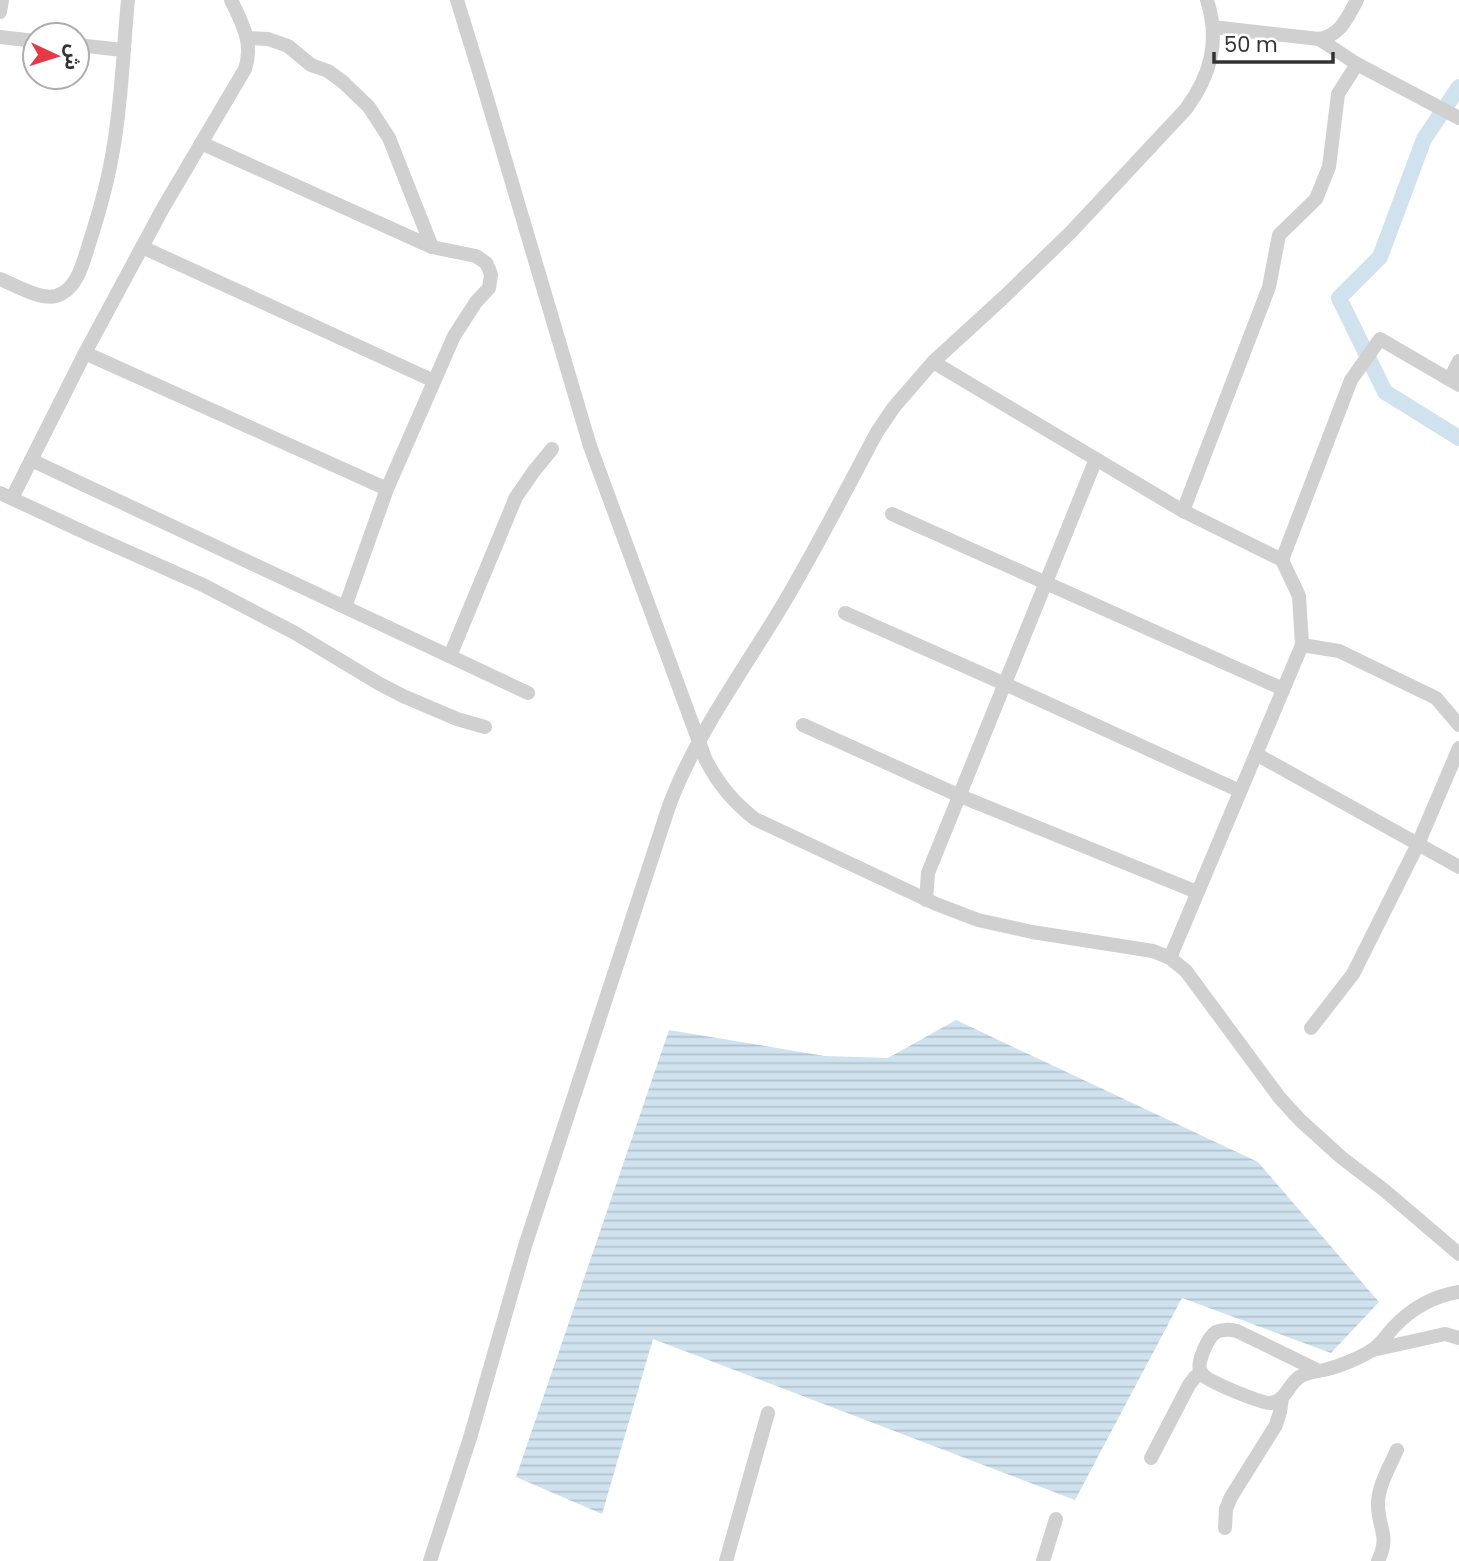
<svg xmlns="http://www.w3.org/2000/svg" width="1459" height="1561" viewBox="0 0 1459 1561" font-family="Poppins,'Noto Sans Arabic',sans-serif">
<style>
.water{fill:url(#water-rules)}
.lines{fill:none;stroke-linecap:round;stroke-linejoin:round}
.canal{stroke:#cfe2ee;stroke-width:16}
.minor{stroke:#d0d0d0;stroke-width:14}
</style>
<defs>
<pattern id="water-rules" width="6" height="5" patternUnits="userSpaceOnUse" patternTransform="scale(1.75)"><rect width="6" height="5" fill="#cfe2ee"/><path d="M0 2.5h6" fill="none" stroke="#b2c2cd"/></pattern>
</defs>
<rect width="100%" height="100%" fill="#fff"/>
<polygon class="water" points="956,1020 1258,1162 1379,1302 1331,1353 1182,1298 1075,1500 653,1339 602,1514 516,1477 669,1030 825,1056 888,1058"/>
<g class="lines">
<polyline class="canal" points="1459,87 1424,139 1380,257 1339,298 1385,392 1459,438"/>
<g class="minor">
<path d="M457 0 481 78 590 446 705 758C717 783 733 802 755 819L936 904 978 920 1032 932 1153 951 1170 958 1186 971 1279 1097 1300 1120 1342 1158 1384 1190 1459 1254"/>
<polyline points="0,12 2,0"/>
<path d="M1213 27 1319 39C1341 35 1347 18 1357 0"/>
<polyline points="0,37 35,41"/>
<polyline points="248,38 268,39 288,46 311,65 328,71 343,82 369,107 389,138 432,247"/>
<polyline points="1319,39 1357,64 1459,118"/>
<polyline points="77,45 123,50"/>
<polyline points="201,143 432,247 476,256 486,263 489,269 491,275 489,288 476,302 454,336 387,489 345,607"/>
<polyline points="142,247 434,381"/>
<path d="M0 279C15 285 40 300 56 296 77 290 83 263 89 244 99 213 108 182 113 150 122 101 123 50 128 0"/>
<polyline points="85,353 387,489"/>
<polyline points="933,362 1183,511 1282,560 1351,380 1380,339 1459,385"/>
<polyline points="1450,379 1459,361"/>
<polyline points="31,460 528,693"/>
<polyline points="0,493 88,534 203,585 295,633 378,683 403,696 457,719 485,727"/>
<path d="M12 498 85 353 163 208 245 69C254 43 242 23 231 0"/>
<polyline points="1183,511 1269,287 1279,235 1316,199 1329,167 1338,94 1357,64"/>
<polyline points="892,514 1283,689"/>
<polyline points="845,613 1005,684 1240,791"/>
<polyline points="1302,645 1339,651 1436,698 1459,725"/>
<polyline points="450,656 516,497 534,471 552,449"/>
<polyline points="803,725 960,796 1197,892"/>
<polyline points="1256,754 1459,867"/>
<polyline points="926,900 928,873 1096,459"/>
<polyline points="1170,958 1302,645 1299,596 1282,560"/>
<polyline points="1311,1028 1353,974 1418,844 1459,748"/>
<polyline points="1373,1350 1445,1334 1459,1338"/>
<path d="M1319 1371 1237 1331C1229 1329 1223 1329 1216 1332 1208 1337 1197 1362 1200 1370 1202 1374 1203 1376 1207 1378 1216 1384 1262 1404 1271 1403 1285 1401 1288 1386 1298 1378 1307 1371 1317 1372 1328 1369 1340 1366 1362 1357 1372 1350 1381 1345 1387 1334 1394 1327 1412 1308 1434 1296 1459 1292"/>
<polyline points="1151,1458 1189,1385 1195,1377 1201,1373"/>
<polyline points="1225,1528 1226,1509 1231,1497 1276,1425 1280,1412 1282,1398"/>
<path d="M430 1561 470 1438 525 1246 669 806C696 734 743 671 782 606 816 549 846 490 877 432L894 407 933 362 1004 297 1071 232 1186 109C1211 75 1220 41 1207 0"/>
<polyline points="726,1561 768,1413"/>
<polyline points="1043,1561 1056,1519"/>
<path d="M1378 1561C1391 1534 1377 1528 1378 1502 1379 1484 1390 1466 1397 1450"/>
</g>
</g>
<g transform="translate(56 56) rotate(94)"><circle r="33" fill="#ffffff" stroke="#adadad" stroke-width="2"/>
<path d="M0-5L12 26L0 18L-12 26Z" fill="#e63946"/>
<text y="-10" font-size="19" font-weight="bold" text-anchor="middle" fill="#333333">ش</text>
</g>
<path d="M1214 52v10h119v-10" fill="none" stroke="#333333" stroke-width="3.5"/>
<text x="1224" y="52" font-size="21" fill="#333333" stroke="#ffffff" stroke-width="5" paint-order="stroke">50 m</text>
</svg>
